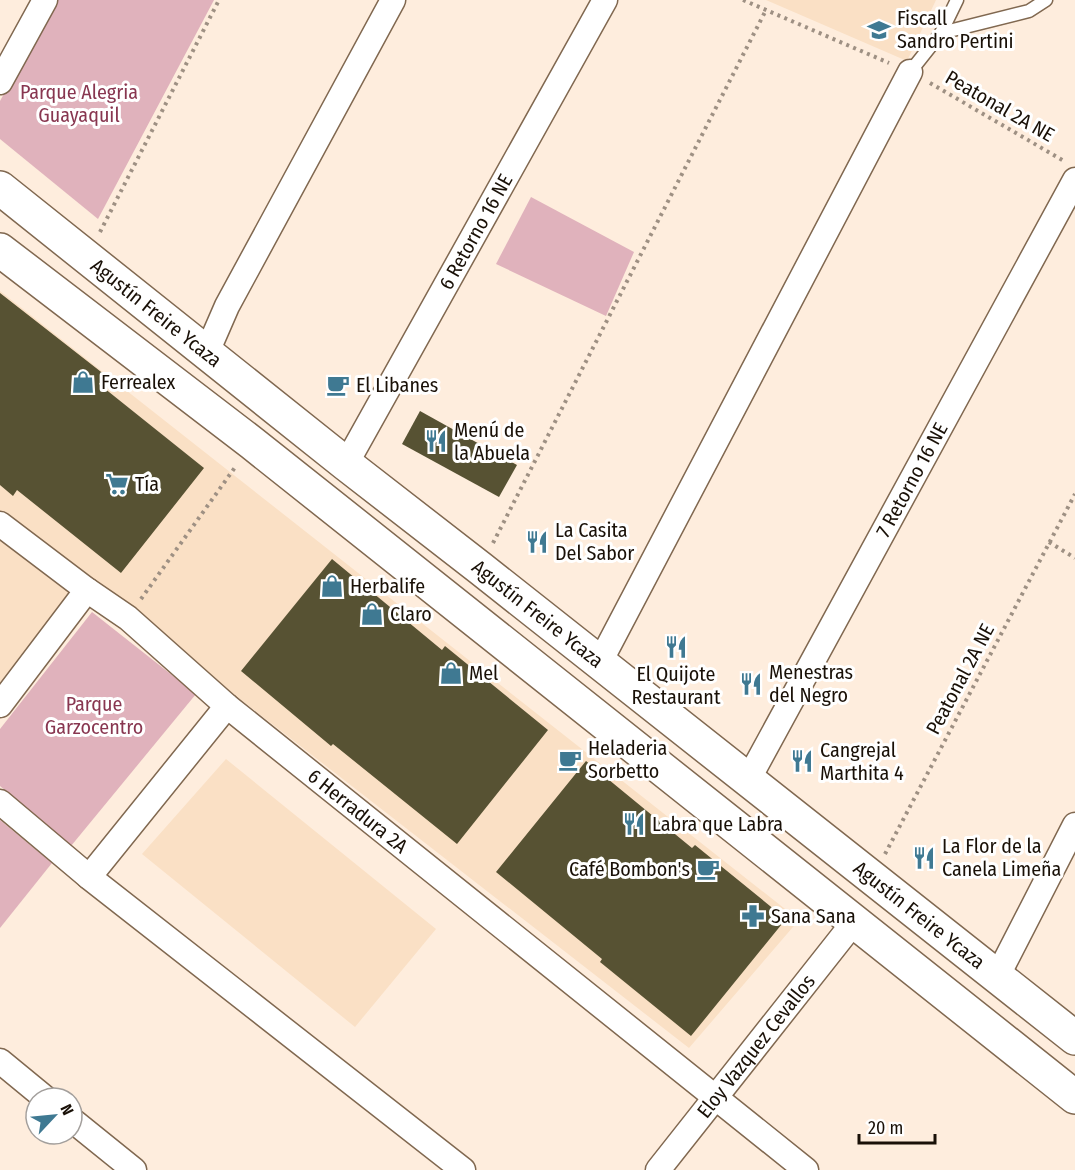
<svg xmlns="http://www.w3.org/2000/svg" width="1075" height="1170" viewBox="0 0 1075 1170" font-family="'Fira Sans Condensed',sans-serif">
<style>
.built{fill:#fae0c5}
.green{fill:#e0b2bc}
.building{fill:#575233}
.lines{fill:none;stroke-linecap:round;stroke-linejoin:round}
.lane-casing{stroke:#806850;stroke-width:15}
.street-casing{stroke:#806850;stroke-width:27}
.secondary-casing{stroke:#806850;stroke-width:36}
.path{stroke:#9e9083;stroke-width:4;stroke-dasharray:3 4.5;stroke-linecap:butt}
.lane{stroke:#fff;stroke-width:12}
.street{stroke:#fff;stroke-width:24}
.secondary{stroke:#fff;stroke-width:33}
.labels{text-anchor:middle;stroke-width:6;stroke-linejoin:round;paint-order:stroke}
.poi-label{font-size:20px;fill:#191007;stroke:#fff;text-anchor:start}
.park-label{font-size:20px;fill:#883650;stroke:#fff}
.street-label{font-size:20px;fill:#191007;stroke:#fff}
</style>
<rect width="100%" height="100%" fill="#feeddd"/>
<g class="built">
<polygon points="766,0 936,0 907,61"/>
<polygon points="0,291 799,920 689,1048 88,581 0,688"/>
<polygon points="226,759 436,929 355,1027 142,854"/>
</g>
<g class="green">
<polygon points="55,0 214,0 98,219 0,139 0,101"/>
<polygon points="531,197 634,252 606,316 496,264"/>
<polygon points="92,612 196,694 71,846 0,786 0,729"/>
<polygon points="0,820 52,863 0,928"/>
</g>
<g class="building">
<polygon points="0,293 105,375 99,384 204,468 121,573 17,490 13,496 0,485"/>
<polygon points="420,411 517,465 499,497 402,444"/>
<polygon points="332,559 442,650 445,646 548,730 457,844 333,744 331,746 241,671"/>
<polygon points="586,761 692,848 695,845 786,919 691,1036 600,962 602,959 496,872"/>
</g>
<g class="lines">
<g class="lane-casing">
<g id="lane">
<polyline points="941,33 1029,11 1046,0"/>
<polyline points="910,72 941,33 957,0"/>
</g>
</g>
<g class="street-casing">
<g id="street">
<polyline points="0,82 45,0"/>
<polyline points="207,352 227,306 393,0"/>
<path id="s1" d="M346 464 605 0"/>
<path id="s2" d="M0 524 87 590 128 618 227 706 806 1170"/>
<polyline points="600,662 910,72"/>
<polyline points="0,705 87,590"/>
<path id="s3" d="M748 780 1075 180"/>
<polyline points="0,802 89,877 463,1170"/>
<polyline points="89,877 227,706"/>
<polyline points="997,977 1075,825"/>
<polyline points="0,1061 45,1098"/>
<polyline points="72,1120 134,1170"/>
<path id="s4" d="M658 1170 854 922"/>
</g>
</g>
<g class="secondary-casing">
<g id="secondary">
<path id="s5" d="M0 188 346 464 480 568 1075 1038"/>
<polyline points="0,250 252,443 1075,1097"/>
</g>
</g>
<g class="path">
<polyline points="743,0 889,63"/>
<polyline points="930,83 1064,161"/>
<polyline points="100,232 219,0"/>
<polyline points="1049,542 1075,558"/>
<polyline points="493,543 766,10"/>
<polyline points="141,599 236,466"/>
<polyline points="885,854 1075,494"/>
</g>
<use href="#lane" class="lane"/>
<use href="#street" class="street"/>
<use href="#secondary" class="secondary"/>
</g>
<defs>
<g id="school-bare" transform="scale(1.8)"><path d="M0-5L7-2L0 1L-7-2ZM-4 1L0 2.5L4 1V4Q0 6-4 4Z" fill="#3f7992" stroke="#fff" stroke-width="2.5" paint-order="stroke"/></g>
<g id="shop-bare" transform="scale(1.8)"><path d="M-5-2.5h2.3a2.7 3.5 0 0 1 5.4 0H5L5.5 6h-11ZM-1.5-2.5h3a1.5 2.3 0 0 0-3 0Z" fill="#3f7992" stroke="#fff" stroke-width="2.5" paint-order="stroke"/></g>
<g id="cafe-bare" transform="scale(1.8)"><path d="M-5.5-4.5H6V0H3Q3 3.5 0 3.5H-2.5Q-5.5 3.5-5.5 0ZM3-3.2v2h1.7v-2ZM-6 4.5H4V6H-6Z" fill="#3f7992" stroke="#fff" stroke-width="2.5" paint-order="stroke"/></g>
<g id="restaurant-bare" transform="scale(1.8)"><path d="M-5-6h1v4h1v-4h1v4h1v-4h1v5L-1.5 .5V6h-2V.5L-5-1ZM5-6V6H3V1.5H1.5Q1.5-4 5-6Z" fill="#3f7992" stroke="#fff" stroke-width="2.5" paint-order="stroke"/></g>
<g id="supermarket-bare" transform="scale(1.8)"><path d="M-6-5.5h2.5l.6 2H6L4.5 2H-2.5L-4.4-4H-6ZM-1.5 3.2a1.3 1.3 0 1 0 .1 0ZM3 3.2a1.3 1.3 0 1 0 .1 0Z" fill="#3f7992" stroke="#fff" stroke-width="2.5" paint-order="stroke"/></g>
<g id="pharmacy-bare" transform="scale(1.8)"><path d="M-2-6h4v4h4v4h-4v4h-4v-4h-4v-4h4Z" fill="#3f7992" stroke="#fff" stroke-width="2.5" paint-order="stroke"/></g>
</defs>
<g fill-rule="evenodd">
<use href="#school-bare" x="879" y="30"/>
<use href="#shop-bare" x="83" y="382"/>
<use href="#cafe-bare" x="338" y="385"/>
<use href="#restaurant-bare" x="436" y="441"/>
<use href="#supermarket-bare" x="117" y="484"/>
<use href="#restaurant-bare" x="537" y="542"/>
<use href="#shop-bare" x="332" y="586"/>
<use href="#shop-bare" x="372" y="614"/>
<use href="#restaurant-bare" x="676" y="647"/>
<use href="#shop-bare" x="451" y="673"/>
<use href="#restaurant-bare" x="751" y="684"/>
<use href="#cafe-bare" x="570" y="760"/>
<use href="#restaurant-bare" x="802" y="761"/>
<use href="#restaurant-bare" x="634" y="824"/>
<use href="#restaurant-bare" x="924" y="858"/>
<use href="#cafe-bare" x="708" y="869"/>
<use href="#pharmacy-bare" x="753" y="916"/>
</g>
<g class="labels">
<g class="poi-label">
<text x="897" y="25">Fiscall<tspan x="897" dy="23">Sandro Pertini</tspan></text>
<text x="101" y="389">Ferrealex</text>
<text x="356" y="392">El Libanes</text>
<text x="454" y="437">Menú de<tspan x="454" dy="23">la Abuela</tspan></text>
<text x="135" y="491">Tía</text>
<text x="555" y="537">La Casita<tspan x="555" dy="23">Del Sabor</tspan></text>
<text x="350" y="593">Herbalife</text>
<text x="390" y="621">Claro</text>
<text x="769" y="679">Menestras<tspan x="769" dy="23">del Negro</tspan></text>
<text x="469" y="680">Mel</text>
<text x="676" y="681" text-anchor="middle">El Quijote<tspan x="676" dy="23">Restaurant</tspan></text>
<text x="588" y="755">Heladeria<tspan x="588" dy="23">Sorbetto</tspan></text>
<text x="820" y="757">Cangrejal<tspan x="820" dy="23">Marthita 4</tspan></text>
<text x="652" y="831">Labra que Labra</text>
<text x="942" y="853">La Flor de la<tspan x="942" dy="23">Canela Limeña</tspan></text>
<text x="690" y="876" text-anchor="end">Café Bombon's</text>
<text x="771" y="923">Sana Sana</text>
</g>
<g class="park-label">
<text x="79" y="99">Parque Alegria<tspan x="79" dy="23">Guayaquil</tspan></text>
<text x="94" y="711">Parque<tspan x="94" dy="23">Garzocentro</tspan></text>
</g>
<g class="street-label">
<text transform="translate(1000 106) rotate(30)" y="7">Peatonal 2A NE</text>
<text dy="7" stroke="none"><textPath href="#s1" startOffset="266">6 Retorno 16 NE</textPath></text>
<text dy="7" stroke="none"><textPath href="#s5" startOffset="200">Agustín Freire Ycaza</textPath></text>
<text dy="7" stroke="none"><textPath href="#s3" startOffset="342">7 Retorno 16 NE</textPath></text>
<text dy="7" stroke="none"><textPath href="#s5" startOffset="686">Agustín Freire Ycaza</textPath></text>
<text transform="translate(960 679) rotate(-62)" y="7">Peatonal 2A NE</text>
<text dy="7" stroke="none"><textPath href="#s2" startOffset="459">6 Herradura 2A</textPath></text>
<text dy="7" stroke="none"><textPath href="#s5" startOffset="1172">Agustín Freire Ycaza</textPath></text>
<text dy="7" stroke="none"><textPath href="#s4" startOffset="158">Eloy Vazquez Cevallos</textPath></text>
</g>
</g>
<g transform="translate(54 1116) rotate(64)"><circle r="28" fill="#ffffff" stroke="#a39f9c" stroke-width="1.5"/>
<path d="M0-4.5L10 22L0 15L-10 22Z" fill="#3f7992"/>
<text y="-9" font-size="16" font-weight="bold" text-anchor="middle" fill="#191007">N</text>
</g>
<path d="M859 1134v9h76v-9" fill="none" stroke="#191007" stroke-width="3"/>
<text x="868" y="1134" font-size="18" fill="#191007" stroke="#ffffff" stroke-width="4.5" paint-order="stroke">20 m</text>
</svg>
